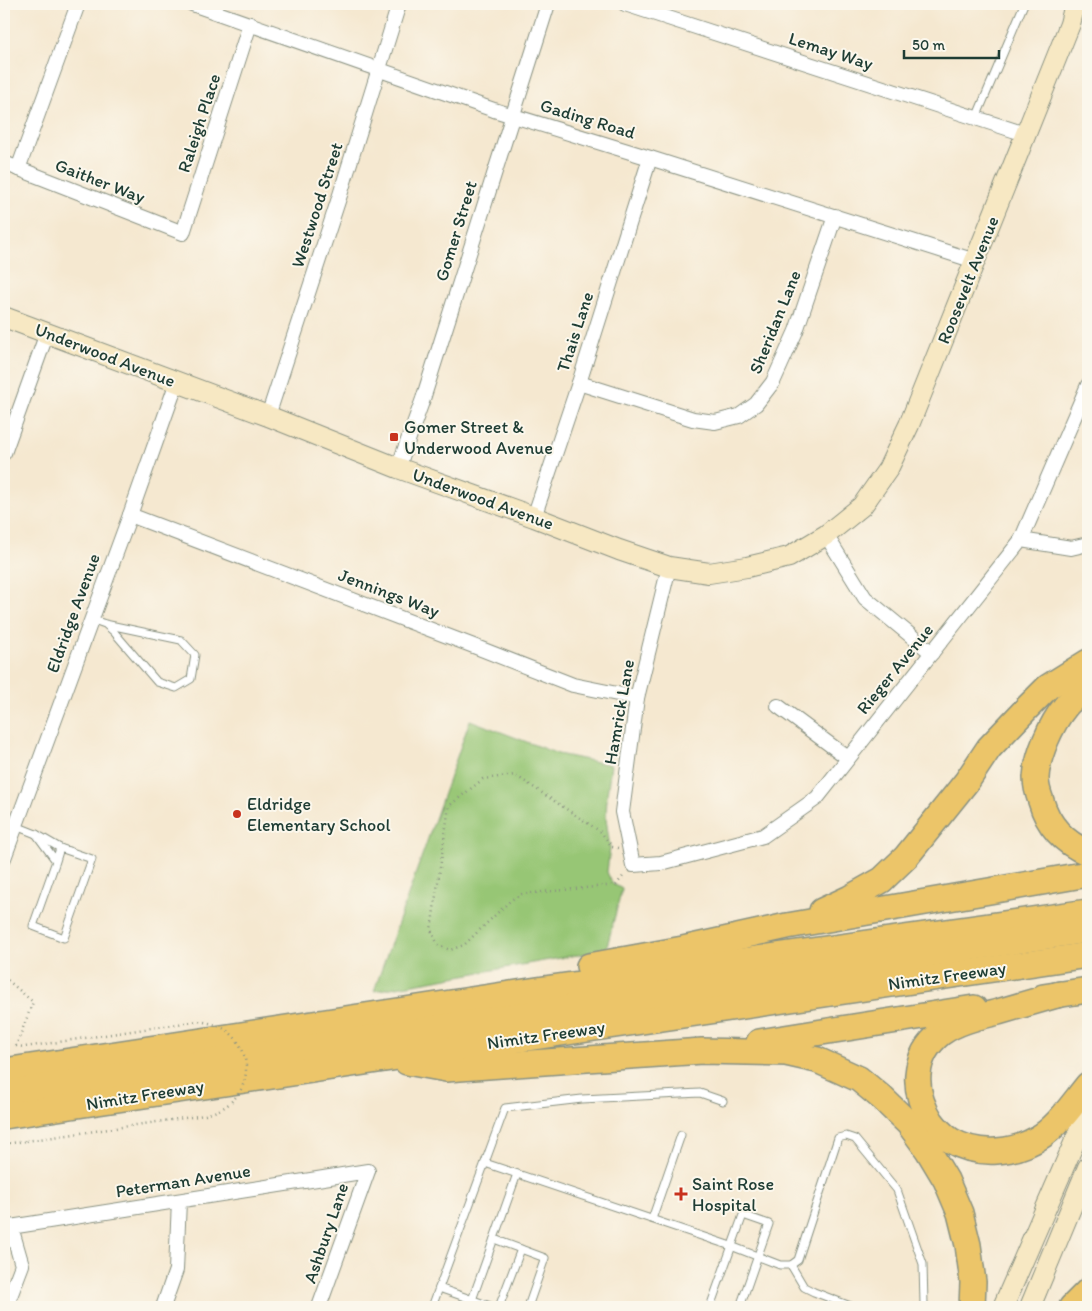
<svg xmlns="http://www.w3.org/2000/svg" width="1092" height="1311" viewBox="0 0 1092 1311" font-family="Itim,sans-serif">
<style>
.green{fill:#97c675;stroke:#5b8254}
.lines{fill:none;stroke-linecap:round;stroke-linejoin:round}
.lane-casing{stroke:#8a9282;stroke-width:9}
.street-casing{stroke:#8a9282;stroke-width:16}
.secondary-casing{stroke:#8a9282;stroke-width:22}
.highway-casing{stroke:#8a9282;stroke-width:28}
.path{stroke:#8a9282;stroke-width:2.5;stroke-dasharray:1 4;stroke-linecap:butt}
.lane{stroke:#fff;stroke-width:7}
.street{stroke:#fff;stroke-width:14}
.secondary{stroke:#f7e8c3;stroke-width:20}
.highway{stroke:#ecc569;stroke-width:25}
.path-bridge{stroke:#8a9282;stroke-width:2.5;stroke-dasharray:1 4;stroke-linecap:butt}
.poi-dot{fill:#c8321e;stroke:#fbf7ec;stroke-width:2}
.labels{text-anchor:middle;stroke-width:4;stroke-linejoin:round;paint-order:stroke}
.street-label{font-size:18px;fill:#1f3d34;stroke:#fbf7ec}
.poi-label{font-size:18px;fill:#1f3d34;stroke:#fbf7ec;text-anchor:start}
</style>
<rect width="100%" height="100%" fill="#fbf7ec"/>
<filter id="ink" filterUnits="userSpaceOnUse"><feTurbulence type="fractalNoise" baseFrequency=".02" numOctaves="2"/><feDisplacementMap in="SourceGraphic" scale="10" xChannelSelector="R" yChannelSelector="G"/><feConvolveMatrix kernelMatrix="1 2 1 2 8 2 1 2 1" color-interpolation-filters="sRGB"/></filter>
<filter id="wash" filterUnits="userSpaceOnUse"><feTurbulence type="fractalNoise" baseFrequency=".0096" numOctaves="4" result="noise"/><feDisplacementMap in="SourceGraphic" scale="20" xChannelSelector="R" yChannelSelector="G"/><feGaussianBlur stdDeviation="1.12" result="paint"/><feColorMatrix in="noise" values="0 0 0 0 0 0 0 0 0 0 0 0 0 0 0 0 0 1.4 0 .05"/><feComposite in="paint" operator="in"/></filter>
<g filter="url(#wash)">
<rect width="100%" height="100%" fill="#f5e8d0"/>
<polygon class="green" points="470,720 558,754 611,765 607,795 606,818 610,848 607,872 612,883 622,889 606,950 374,991"/>
</g>
<g filter="url(#ink)">
<g class="lines">
<g class="lane-casing">
<g id="lane">
<polyline points="976,118 1024,4"/>
<polyline points="91,619 105,624 181,640 195,655 191,679 176,688 157,682 114,632 105,624"/>
<polyline points="16,826 36,834 60,848"/>
<polyline points="36,834 56,861 33,926 64,938 92,859 60,848 56,861"/>
<polyline points="485,1163 731,1246 780,1265 791,1265 798,1260 838,1138 846,1136 855,1139 897,1190 923,1264 924,1304 923,1307"/>
<polyline points="652,1219 681,1135"/>
<polyline points="494,1239 545,1258 528,1307"/>
<polyline points="791,1265 804,1287 814,1292 853,1307"/>
<polyline points="439,1288 493,1307"/>
<polyline points="472,1300 517,1174"/>
<polyline points="432,1307 505,1108 582,1099 700,1093 723,1101"/>
<polyline points="499,1307 521,1249"/>
<polyline points="710,1307 743,1215 769,1224 740,1307"/>
</g>
</g>
<g class="street-casing">
<g id="street">
<polyline points="192,4 494,110 650,158 975,261"/>
<polyline points="625,4 1025,134"/>
<polyline points="4,163 183,233 250,24"/>
<polyline points="18,169 78,4"/>
<polyline points="579,383 693,419 715,422 739,416 756,404 773,382 796,331 835,216"/>
<polyline points="268,416 340,195 399,4"/>
<polyline points="4,453 47,333"/>
<polyline points="398,468 423,399 548,4"/>
<polyline points="130,515 471,645 573,685 637,698"/>
<polyline points="534,517 579,383 650,158"/>
<polyline points="826,535 865,598 932,653"/>
<polyline points="1021,540 1071,548 1088,544"/>
<polyline points="669,567 637,698 622,812 633,865 661,863 763,836 817,798 1021,540 1088,385"/>
<polyline points="778,706 848,758"/>
<polyline points="4,858 130,515 177,382"/>
<polyline points="4,1228 368,1171 319,1307"/>
<polyline points="6,1307 22,1265 11,1227"/>
<polyline points="163,1307 176,1270 179,1201"/>
</g>
</g>
<g class="secondary-casing">
<g id="secondary">
<polyline points="4,317 268,416 398,468 534,517 619,550 669,567 709,573 747,567 789,557 826,535 862,506 888,469 909,425 1070,24 1075,4"/>
<polyline points="1003,1307 1088,1111"/>
<polyline points="1030,1307 1088,1167"/>
</g>
</g>
<g class="highway-casing">
<g id="highway">
<path d="M1088 687C1080 693 1071 699 1065 707 1051 724 1037 756 1036 778 1036 786 1038 793 1041 801 1048 826 1065 843 1088 853"/>
<polyline points="822,911 850,898 882,880 906,857 967,781 989,748 1028,707 1048,687 1088,662"/>
<polyline points="589,966 683,949 787,926 1088,874"/>
<path d="M1060 994C1039 1000 1018 1006 998 1012 978 1017 958 1021 941 1033 912 1056 912 1091 931 1121 936 1128 943 1135 950 1140 978 1157 1016 1154 1043 1135 1061 1122 1074 1102 1088 1085"/>
<polyline points="1043,997 1088,990"/>
<polyline points="759,1042 974,1008"/>
<polyline points="407,1062 446,1069 702,1051 786,1053 817,1060 837,1069 859,1079 882,1098 909,1124 928,1150 946,1180 960,1213 968,1245 973,1282 972,1307"/>
<polyline points="4,1071 537,990 1088,912"/>
<polyline points="4,1093 1088,930"/>
<polyline points="4,1116 385,1059 1088,955"/>
<polyline points="1072,1307 1088,1291"/>
</g>
</g>
<g class="path">
<polyline points="618,848 612,847 601,832 515,775 483,779 449,806 431,930 438,945 450,950 464,945 511,900 522,894 616,885 625,874"/>
<polyline points="4,977 33,1002 16,1046"/>
<polyline points="4,1144 26,1141"/>
</g>
<use href="#lane" class="lane"/>
<use href="#street" class="street"/>
<use href="#secondary" class="secondary"/>
<use href="#highway" class="highway"/>
<path class="path-bridge" d="M16 1046 25 1047 198 1021C210 1023 221 1025 230 1033 250 1050 252 1083 232 1101 224 1109 215 1112 205 1115L26 1141"/>
</g>
</g>
<g class="poi-dot">
<rect x="389" y="432" width="10" height="10" rx="2.5"/>
<circle cx="237" cy="814" r="5"/>
<path d="M678.5 1186.5h5v5h5v5h-5v5h-5v-5h-5v-5h5z"/>
</g>
<g class="labels">
<g class="street-label">
<text transform="translate(831 51) rotate(18)" y="6">Lemay Way</text>
<text transform="translate(588 119) rotate(17)" y="6">Gading Road</text>
<text transform="translate(199 123) rotate(-72)" y="6">Raleigh Place</text>
<text transform="translate(100 181) rotate(21)" y="6">Gaither Way</text>
<text transform="translate(317 205) rotate(-72)" y="6">Westwood Street</text>
<text transform="translate(456 231) rotate(-73)" y="6">Gomer Street</text>
<text transform="translate(968 280) rotate(-68)" y="6">Roosevelt Avenue</text>
<text transform="translate(775 322) rotate(-68)" y="6">Sheridan Lane</text>
<text transform="translate(575 332) rotate(-72)" y="6">Thais Lane</text>
<text transform="translate(105 355) rotate(21)" y="6">Underwood Avenue</text>
<text transform="translate(483 499) rotate(20)" y="6">Underwood Avenue</text>
<text transform="translate(389 593) rotate(21)" y="6">Jennings Way</text>
<text transform="translate(73 613) rotate(-70)" y="6">Eldridge Avenue</text>
<text transform="translate(895 669) rotate(-51)" y="6">Rieger Avenue</text>
<text transform="translate(619 712) rotate(-80)" y="6">Hamrick Lane</text>
<text transform="translate(947 976) rotate(-8)" y="6">Nimitz Freeway</text>
<text transform="translate(546 1035) rotate(-8)" y="6">Nimitz Freeway</text>
<text transform="translate(145 1095) rotate(-9)" y="6">Nimitz Freeway</text>
<text transform="translate(183 1181) rotate(-9)" y="6">Peterman Avenue</text>
<text transform="translate(326 1233) rotate(-71)" y="6">Ashbury Lane</text>
</g>
<g class="poi-label">
<text x="404" y="433">Gomer Street &amp;<tspan x="404" dy="21">Underwood Avenue</tspan></text>
<text x="247" y="810">Eldridge<tspan x="247" dy="21">Elementary School</tspan></text>
<text x="692" y="1190">Saint Rose<tspan x="692" dy="21">Hospital</tspan></text>
</g>
</g>
<rect width="1092" height="1311" fill="none" stroke="#fbf7ec" stroke-width="20"/>
<path d="M904 50v8h95v-8" fill="none" stroke="#1f3d34" stroke-width="2.5"/>
<text x="912" y="50" font-size="15" fill="#1f3d34" stroke="#fbf7ec" stroke-width="4" paint-order="stroke">50 m</text>
</svg>
